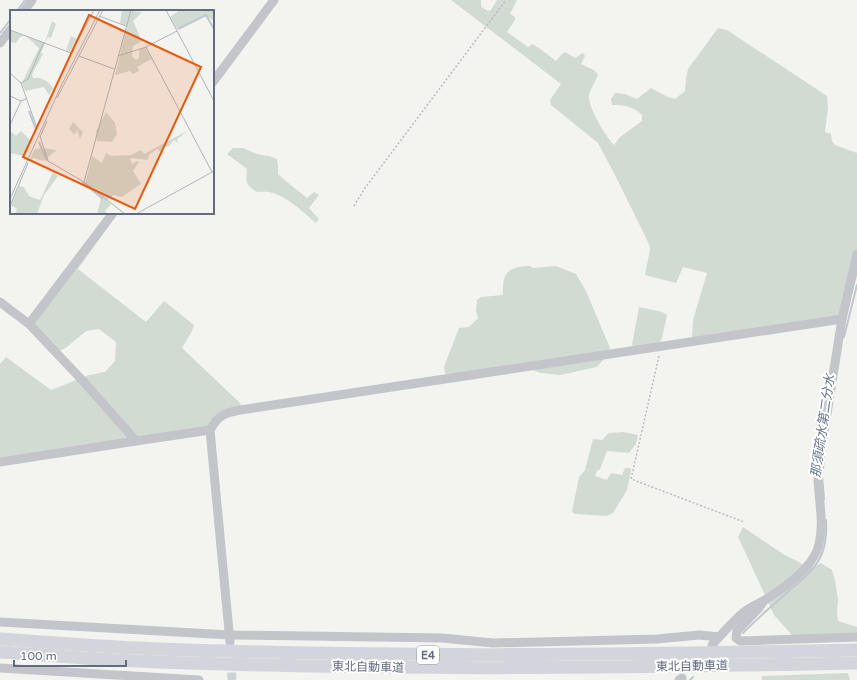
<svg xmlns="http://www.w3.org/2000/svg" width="857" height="680" viewBox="0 0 857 680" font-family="'Varela Round','Noto Sans JP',sans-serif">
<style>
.green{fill:#d2dbd1}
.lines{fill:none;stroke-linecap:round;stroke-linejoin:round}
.stream{stroke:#c1c7cf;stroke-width:2}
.minor-tunnel{stroke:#cfd2d4;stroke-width:9;stroke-dasharray:9 4.5;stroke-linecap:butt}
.path{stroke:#bbbcbf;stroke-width:1.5;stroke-dasharray:2 2;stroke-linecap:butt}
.minor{stroke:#c4c5ca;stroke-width:9}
.highway{stroke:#d4d5dc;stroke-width:13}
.labels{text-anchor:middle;stroke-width:4;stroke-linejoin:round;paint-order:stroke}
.shield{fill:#fff;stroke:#9297a7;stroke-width:1}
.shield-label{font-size:11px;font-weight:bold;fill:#636b81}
.street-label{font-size:12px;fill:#636b81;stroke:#fff}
.water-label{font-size:13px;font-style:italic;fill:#68788c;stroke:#fff}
.inset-river{fill:none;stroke:#c1c7cf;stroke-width:2}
.inset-road{fill:none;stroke:#b0b5bd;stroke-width:1}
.view{fill:#e8590c;fill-opacity:0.15;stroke:#e8590c;stroke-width:2}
.inset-edge{fill:none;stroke:#636b81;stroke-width:2}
</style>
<rect width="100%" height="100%" fill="#f3f4f0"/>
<g class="green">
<path d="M451 0H481V7L488 11 491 10 497 0H517L510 14 515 17V20L507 32 528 47 532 44 539 48 556 61 561 55 565 52 575 58 583 53 585 56 581 64C587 68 595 68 598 75 595 82 591 88 589 95 587 106 606 137 614 145L620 137 642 121V115C633 106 624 105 612 105L611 99 615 93 625 94 637 99 651 88 668 97 675 99 685 91 686 79 688 69 718 28 727 30 827 96 828 108 825 132 831 134 832 141 835 145 857 153V276L848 309 845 315 692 338 693 320 707 273 683 267 676 283 645 275 650 250 649 244 615 175 598 143 551 105 550 100 561 84Z"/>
<path d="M233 148H243L257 154 269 156 277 159 278 165V174C287 183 298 190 307 198L314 192 319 195 309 208 319 219 316 223C304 213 291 200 276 194 269 191 263 192 257 192 245 184 246 183 247 169L227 154Z"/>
<polygon points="106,225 108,227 78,269 146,322 164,301 194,325 192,331 182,348 241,404 238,409 210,428 0,461 0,364 6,357 51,390 89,375 105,372 115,361 116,342 99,329 86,331 67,347 58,352 30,324"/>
<path d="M525 266H530L533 268 556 266 576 274 586 291 610 348 607 356 597 367 560 375 541 373 517 365 449 375 445 373 444 367 459 328 469 327 478 318 476 310 477 300 481 297 503 295C503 275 504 269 525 266Z"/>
<polygon points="639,307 662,312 667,315 662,338 659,344 633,347 632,345"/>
<polygon points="623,432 638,435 636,444 629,453 607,451 600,469 597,471 595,476 607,480 611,473 622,475 625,468 630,468 631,470 627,490 613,513 607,516 575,514 572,512 579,477 585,470 593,439 602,440 609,433"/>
<polygon points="743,527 783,554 799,562 809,569 821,563 832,570 835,580 838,600 837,614 838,621 857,627 857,636 792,635 774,615 764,593 738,537"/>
<polygon points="848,673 850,680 762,680 762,676"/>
</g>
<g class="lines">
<g class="stream">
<polyline points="17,11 25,0"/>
<polyline points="0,33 11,19"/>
<polyline points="844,337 857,285"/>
<polyline points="824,460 822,475 824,499"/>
<path d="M743 633C755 621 767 610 780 599 809 572 829 564 826 520"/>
<polyline points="690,680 693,677"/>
</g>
<polyline class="minor-tunnel" points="231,659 232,680"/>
<g class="path">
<polyline points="354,206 365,188 506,0"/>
<polyline points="659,356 631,479 744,522"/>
</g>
<g class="minor">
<polyline points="24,11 32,0"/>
<polyline points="0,43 11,29"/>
<polyline points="213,82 274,0"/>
<polyline points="0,302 29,324 83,381 136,441"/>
<polyline points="29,324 113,213"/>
<polyline points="0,462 136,441 210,430"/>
<polyline points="763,602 759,608 737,631 736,638 740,641 857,637"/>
<polyline points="0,622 230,635 442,638 493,643 657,639 699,635 719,637"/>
<path d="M230 642 210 430C212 427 214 423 217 420 225 411 242 410 253 408L842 319"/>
<path d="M712 645C722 634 732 622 744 612 750 607 758 604 765 600 784 588 815 566 819 544 825 520 817 494 818 470L842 319 857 254"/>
<polyline points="0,668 199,680"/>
<polyline points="679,680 682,678"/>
</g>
<g class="highway">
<path d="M0 639C46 642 92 646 138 648 377 658 617 655 857 650"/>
<path d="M0 652C46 655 92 659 138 661 377 671 617 668 857 663"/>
</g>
</g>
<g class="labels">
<rect class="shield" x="417" y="646" width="22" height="18" rx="3"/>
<g class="shield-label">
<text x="428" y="659">E4</text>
</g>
<g class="street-label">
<text transform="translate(692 666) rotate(-1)" y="4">東北自動車道</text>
<text transform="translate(368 667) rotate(1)" y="4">東北自動車道</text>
</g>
<g class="water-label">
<text transform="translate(822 426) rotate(-82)" y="5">那須疏水第二分水</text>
</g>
</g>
<g transform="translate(10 10)">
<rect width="204" height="204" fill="#f3f4f0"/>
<path d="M112 0 132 2 123 11 132 31 123 36 122 46 126 50 129 48V40L135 37 146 57 141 49 127 57 129 61 123 64 120 61 105 65 117 16 110 13ZM170 0H204V11L195 5 167 19 160 7ZM42 11 46 14 41 28 38 27 35 32ZM0 20 14 26 10 27 6 33 0 32ZM16 26 35 33 31 43 33 44 22 64 23 68H30L38 72 43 78 39 85 34 77 15 81 12 73 29 38ZM61 26 67 29 60 42 56 40ZM96 102 105 113 107 124 102 132 87 131 86 121ZM63 112 73 122 70 129 67 119 65 125 59 119ZM179 120 167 129 168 133 164 130 159 136 152 137 153 144 147 139 139 145 138 150 120 148 122 154 127 151 129 152 123 161 131 174 112 187 103 185 97 191 101 194 95 201 98 204H87L91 188 75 174 82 146 92 153 96 143 101 146 121 145 131 140 134 144ZM0 121 6 126 11 121 21 131 14 146 0 143ZM30 138 47 140 33 151 24 148 19 152 24 140ZM43 162 48 166 34 185 27 204H5L7 199 1 195 9 176 14 177 19 186 30 190Z" fill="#d2dbd1"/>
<path class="inset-river" d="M168 19 196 5 204 19M19 101 26 120M29 132 37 151M72 172 93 189"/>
<path class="inset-road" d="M156 0 204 91M89 6 116 16M0 20 61 43 84 0M136 37 202 162M69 46 104 59M108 46 136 37 167 21M0 63 11 73 27 118M11 73 18 69 34 32M0 86 11 91M47 88 93 0M0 115 11 91 16 89M30 126 38 151 74 172 115 204M30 127 37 111M74 172 121 0M0 189 52 74 90 0M0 196 18 153M126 204 204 161"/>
<path class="view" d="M79 5 191 57 125 199 13 147Z"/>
<rect width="204" height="204" class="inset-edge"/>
</g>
<path d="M14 660v6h112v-6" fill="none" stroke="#636b81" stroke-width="2"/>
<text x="20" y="660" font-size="12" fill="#636b81" stroke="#ffffff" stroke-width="3" paint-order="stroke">100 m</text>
</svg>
